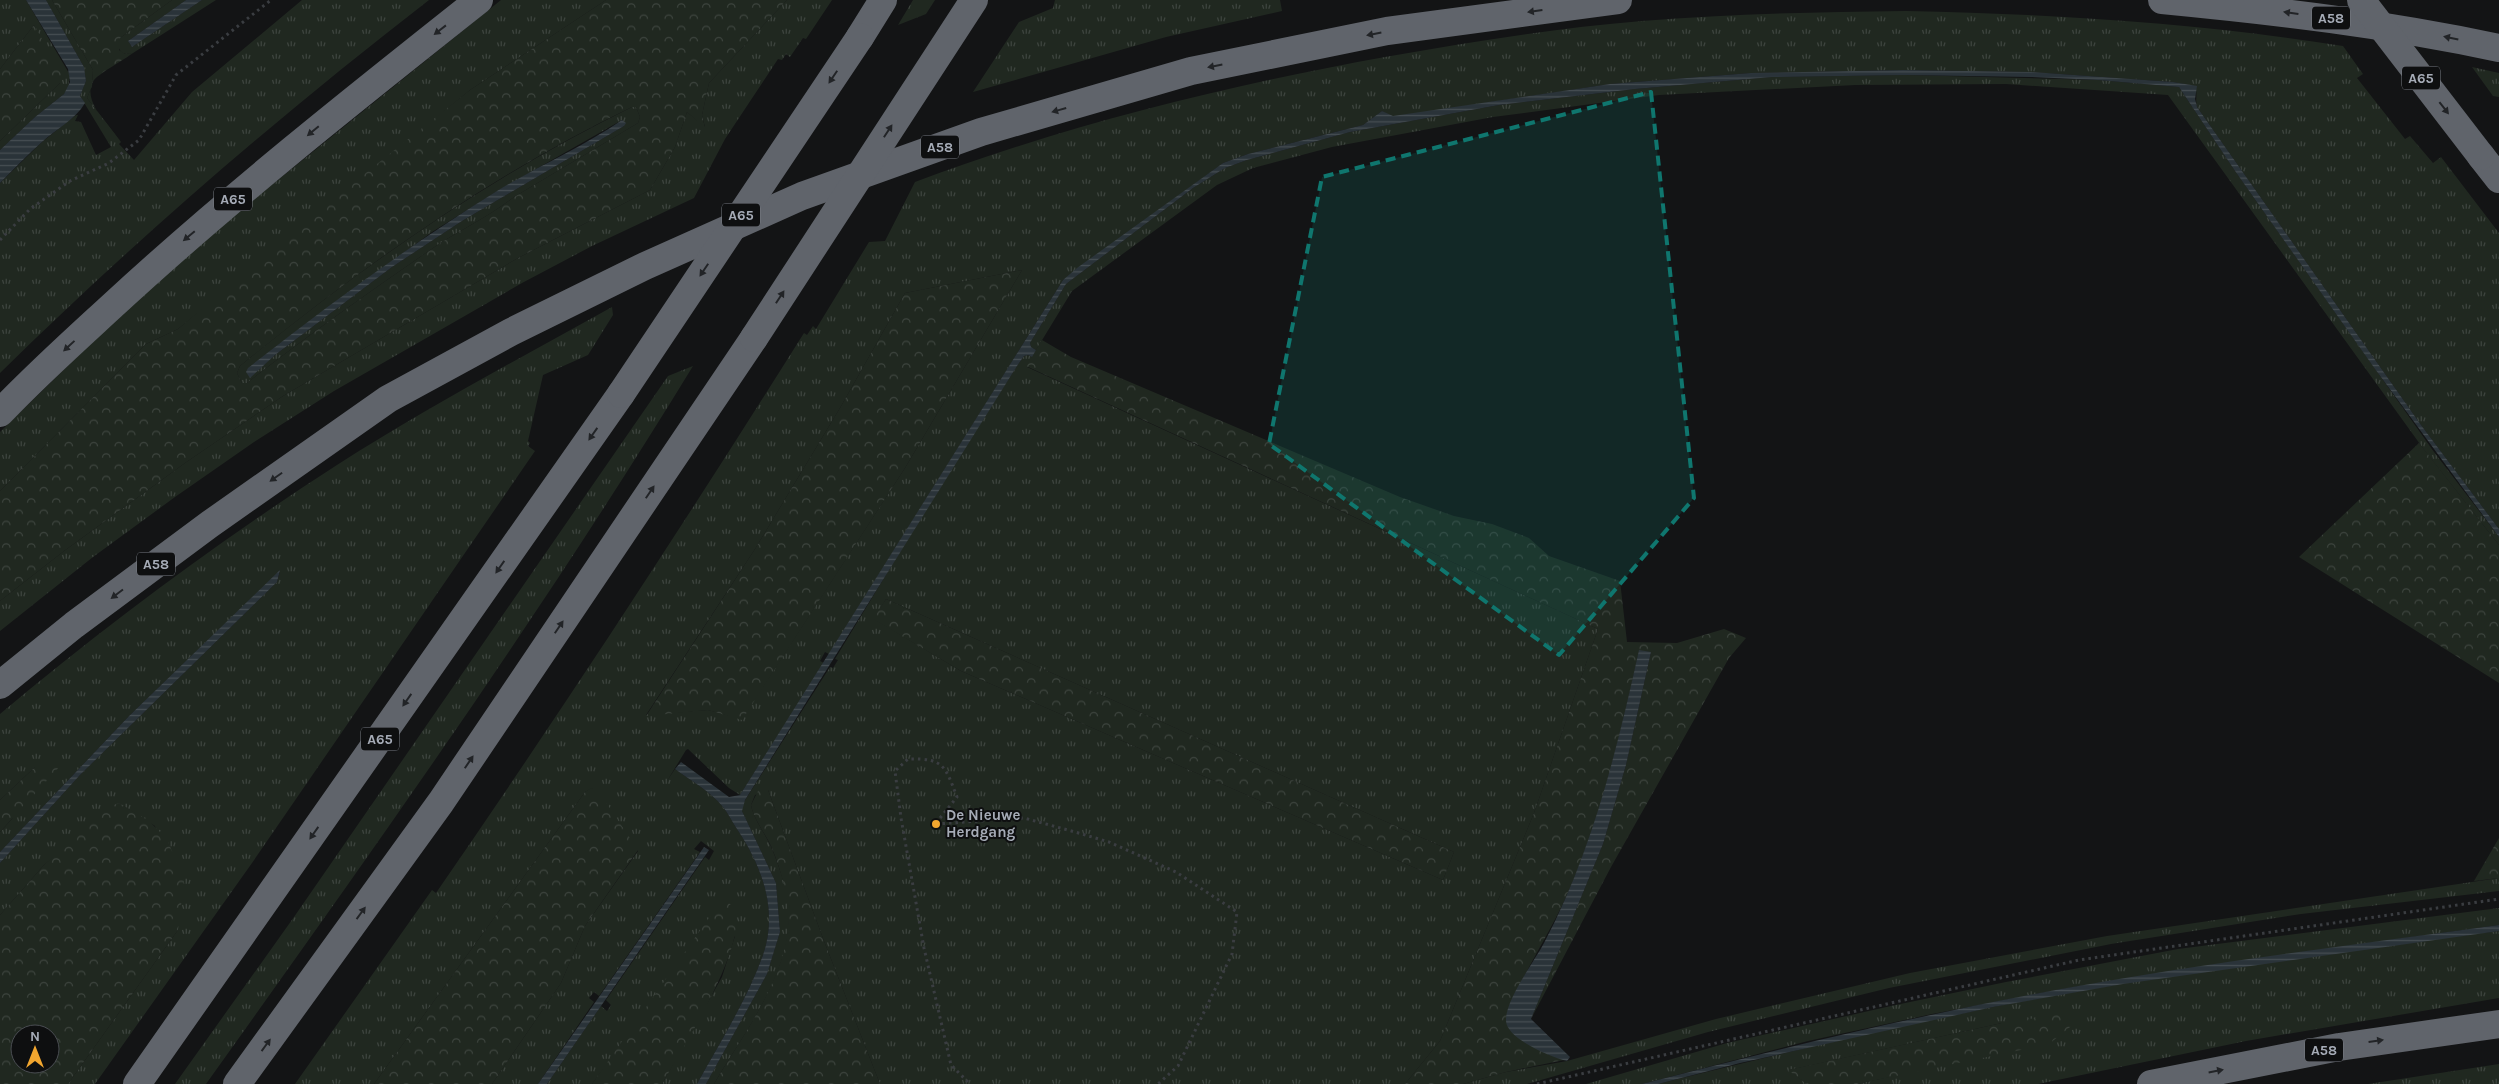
<svg xmlns="http://www.w3.org/2000/svg" width="2499" height="1084" viewBox="0 0 2499 1084" font-family="Karla,sans-serif">
<style>
.grass{fill:url(#grass-tufts);fill-rule:evenodd}
.forest{fill:url(#forest-crowns);fill-rule:evenodd}
.water{fill:url(#water-rules)}
.lines{fill:none;stroke-linecap:round;stroke-linejoin:round}
.path{stroke:#3a3d41;stroke-width:3;stroke-dasharray:2.5 4;stroke-linecap:butt}
.highway{stroke:#60646b;stroke-width:28}
.highway-bridge{stroke:#60646b;stroke-width:28}
.oneway{fill:#222427}
.marked{fill:#0f766e;fill-opacity:0.2;stroke:#0f766e;stroke-width:4;stroke-dasharray:10 6;stroke-linejoin:round}
.poi-dot{fill:#f2a62f;stroke:#0e0f10;stroke-width:2}
.labels{text-anchor:middle;stroke-width:4;stroke-linejoin:round;paint-order:stroke}
.shield{fill:#0e0f10;stroke:#787c84;stroke-width:1}
.shield-label{font-size:14px;font-weight:bold;fill:#a5abb6}
.poi-label{font-size:15px;font-weight:bold;fill:#a5abb6;stroke:#0e0f10;text-anchor:start}
</style>
<defs>
<pattern id="grass-tufts" width="24" height="20" patternUnits="userSpaceOnUse" patternTransform="scale(1.25)"><rect width="24" height="20" fill="#202820"/><path d="M3 7l-1-3M5 7V3M7 7l1-3M15 17l-1-3M17 17v-4M19 17l1-3" fill="none" stroke="#3d443e"/></pattern>
<pattern id="forest-crowns" width="20" height="18" patternUnits="userSpaceOnUse" patternTransform="scale(1.25)"><rect width="20" height="18" fill="#202820"/><path d="M2 6a3 3 0 1 1 6 0M12 15a3 3 0 1 1 6 0" fill="none" stroke="#3d443e"/></pattern>
<pattern id="water-rules" width="6" height="5" patternUnits="userSpaceOnUse" patternTransform="scale(1.25)"><rect width="6" height="5" fill="#2a3339"/><path d="M0 2.5h6" fill="none" stroke="#464e53"/></pattern>
</defs>
<rect width="100%" height="100%" fill="#131415"/>
<g class="grass">
<polygon points="0,0 26,0 70,75 68,88 64,94 35,117 0,150 0,141 60,83 34,25 0,69"/>
<path d="M46 0H52L93 70 92 86 87 98 121 142 119 144 134 160 192 92 302 0H429C279 116 135 240 0 373V183L42 142 76 115H78L75 121 81 122 96 155 111 147 80 96 86 81 84 67Z"/>
<path d="M172 0H186L128 41 132 47 202 0H216L133 53C125 55 120 54 118 45L120 38Z"/>
<polygon points="501,0 606,0 470,90 178,329 146,344 0,491 0,432 4,428 114,321 212,233"/>
<polygon points="787,0 832,0 806,39 803,38 790,57 786,54 782,60 778,59 725,139 694,198 592,246 522,283 334,391 254,442 175,497 93,557 0,631 0,601 64,551 185,463 283,396 518,258 650,190 675,147 687,112 705,127 702,115 709,83"/>
<polygon points="913,0 935,0 926,14 898,25"/>
<polygon points="1055,0 1280,0 1282,11 1166,37 973,92 1019,22 1053,8"/>
<path d="M1906 11C2052 14 2198 23 2343 46L2363 74 2357 78 2405 139 2410 136 2433 163 2441 157 2499 233V529L2421 425 2197 107C2195 100 2198 92 2195 86L2173 82 2031 72 1903 70 1751 73 1610 84 1393 117 1382 111 1363 125 1248 154 1223 163 1063 280 829 654 825 652 820 661 824 663 740 795 729 788 688 749 686 750 667 781 675 769C691 781 710 791 723 807 728 813 731 820 735 826 761 864 779 909 763 955 747 1000 720 1042 697 1084H662L722 977 735 936 629 1034 592 1084H547L601 1006 607 1011 611 1005 606 1000 705 857 709 860 714 851 701 841 694 849 700 852 599 996 594 992 589 998 594 1002 538 1084H492L561 983 585 926 638 851 592 788 585 792 374 1084H295L432 890 436 893C563 709 685 522 804 333L807 335 813 326 816 329 869 242 885 241 915 182C1067 125 1225 86 1385 57 1470 42 1556 28 1642 21 1730 14 1818 12 1906 11ZM1022 270 905 468 742 719 708 710 646 715 755 549 840 408 905 293Z"/>
<polygon points="2472,67 2499,73 2499,97 2493,96"/>
<polygon points="1905,75 2098,80 2179,87 2235,171 2434,452 2499,537 2499,545 2425,451 2168,95 2006,84 1855,85 1659,95 1493,117 1332,147 1253,168 1217,185 1072,291 1036,350 1031,347 1030,343 1066,284 1193,188 1225,168 1247,160 1350,132 1499,105 1635,89 1772,77"/>
<path d="M632 107H636L640 117 638 123 514 197C490 216 462 229 436 246 372 290 308 335 247 383H242L237 373 240 366C361 267 491 176 632 107ZM622 120 624 126 462 221 392 267 275 355 250 377 275 347 432 232 499 190Z"/>
<path d="M612 307 613 315 588 355 543 375 528 441 530 443 528 446 535 451 252 863 95 1084H68L178 930 155 826 119 803 44 865 0 915V863L80 775 277 582 280 571 129 716 0 852V832L12 819 35 767 0 800V714C107 624 219 541 337 465 426 408 520 358 612 307Z"/>
<path d="M1028 355 1032 357 1027 367 1598 629 1534 813 1440 1041 1405 1084H880L824 941 768 790 755 795 751 805C754 820 765 833 771 847 777 860 782 876 786 890 803 959 747 1027 714 1084H706L767 974 780 932 776 883 742 811V805L830 667 833 668 838 660 835 659 938 489 1017 366 1024 356ZM886 599 1454 852 1443 880 961 671 874 619Z"/>
<path d="M693 366C542 613 374 849 206 1084H175L294 917 668 376Z"/>
<polygon points="2499,878 2499,891 2301,914 2111,944 1889,988 1708,1032 1527,1084 1463,1084 1506,1072 1567,1061 1716,1019 1910,973 2107,936"/>
<polygon points="2499,908 2499,925 2211,965 2062,989 1932,1014 1808,1041 1642,1084 1586,1084 1727,1043 1891,1006 2006,982 2178,949"/>
<path d="M2499 931V998L2246 1041 2038 1084H1857L1889 1077 2002 1023 1789 1070 1807 1084H1658C1769 1056 1881 1030 1993 1007 2160 974 2330 952 2499 931Z"/>
<polygon points="2499,1064 2499,1084 2368,1084"/>
</g>
<g class="forest">
<path d="M52 0H172L120 38 119 50 125 54 133 53C124 60 101 72 94 80 80 99 110 128 121 142L87 98 92 86 93 70Z"/>
<path d="M606 0H787L709 83 702 115 705 128 687 112 675 147 650 190 518 258 283 396 185 463 64 551 0 601V491L146 344 178 329 304 222 470 90ZM632 107H636L640 117 638 123 514 197C490 216 462 229 436 246 372 290 308 335 247 383H242L237 373 240 366C360 268 492 174 632 107Z"/>
<polygon points="34,25 64,77 60,83 0,141 0,69"/>
<polygon points="1022,270 905,468 742,720 708,710 646,716 755,549 840,408 905,293"/>
<path d="M1042 340 1071 357 1400 497 1454 516 1492 524 1529 538 1549 556 1620 581 1627 642 1677 643 1724 629 1746 638 1729 658 1611 867 1531 1019 1603 844 1626 765 1651 652 1639 651C1621 733 1601 818 1567 895 1549 935 1524 971 1508 1011L1558 1058 1564 1060 1506 1072 1463 1084H1405L1440 1041 1534 813 1598 629 1026 366Z"/>
<polygon points="2419,443 2499,545 2499,683 2299,557"/>
<polygon points="886,599 1454,852 1443,880 961,671 873,619"/>
<polygon points="59,761 62,764 0,832 0,800 35,767"/>
<path d="M761 785 768 790 824 941 880 1084H714C747 1027 803 958 785 890 782 875 777 860 771 846 765 833 754 820 751 805Z"/>
<polygon points="591,788 597,789 638,850 585,926 561,983 492,1084 374,1084 585,792"/>
<path d="M119 803 149 821 167 839 184 881 178 930 68 1084H0V915L44 865 108 807ZM20 1034H50V1064H20Z"/>
<polygon points="2499,838 2499,878 2474,881"/>
<path d="M727 902C765 921 676 1059 662 1084H592L706 922 720 903Z"/>
<polygon points="2070,1013 2075,1023 2049,1044 1857,1084 1807,1084 1788,1070 2002,1023"/>
</g>
<g class="water">
<path d="M26 0H46L84 67 86 81 80 96 85 103C76 119 56 129 42 142 27 155 14 169 0 183V150L35 117 64 94 70 82 68 69Z"/>
<polygon points="186,0 202,0 132,47 128,41"/>
<path d="M1903 70 2031 72 2173 82 2197 86 2195 99 2197 107 2421 425 2499 529V537L2375 369 2235 171 2179 87 2098 80 2032 77 1905 75 1772 77 1635 89 1499 105 1350 132 1247 160 1225 168 1193 188 1066 284 1030 343 1031 347 1036 350 1032 357 1028 355 1024 356 1017 366 745 800 742 811 776 883 780 932 767 974 706 1084H697C720 1042 747 1000 763 955 779 909 761 864 735 826 731 820 728 813 723 807 710 791 691 781 675 769L681 762 729 797 740 795 1063 280 1077 268 1223 163 1248 154 1363 125 1382 111 1393 116 1610 84 1751 73Z"/>
<path d="M622 120 626 123 624 126 462 221 392 267 275 355 250 378 246 372 248 368C328 305 410 245 497 191 538 166 583 147 622 120Z"/>
<polygon points="280,570 277,582 80,775 0,863 0,852 129,716"/>
<path d="M1639 650 1651 652 1626 765 1603 844 1531 1019 1570 1057 1567 1061C1551 1057 1507 1039 1506 1021 1505 1000 1534 962 1544 943 1592 852 1617 750 1639 650Z"/>
<polygon points="704,847 709,850 547,1084 538,1084"/>
<path d="M2499 925V931L2123 984 1993 1007 1740 1063 1658 1084H1642C1781 1048 1920 1015 2061 989 2206 963 2353 945 2499 925Z"/>
</g>
<g class="lines">
<g class="path">
<polyline points="0,240 30,209 70,181 109,163 139,140 176,75 271,0"/>
<path d="M936 823 957 797C945 766 944 758 908 759L895 771 901 818 924 948 951 1065 970 1084"/>
<polyline points="936,824 1024,818 1075,832 1109,842 1176,872 1237,912 1232,954 1178,1066 1158,1084"/>
<polyline points="1537,1084 2079,960 2499,899"/>
</g>
<g class="highway">
<path d="M2162 0C2276 11 2387 24 2499 48"/>
<polyline points="860,37 883,0"/>
<polyline points="2481,156 2499,179"/>
<path d="M0 413C35 376 74 341 112 306 229 198 354 99 479 0"/>
<polyline points="0,685 74,625 210,524 388,399 511,332 645,266 802,196 981,132 1191,71 1387,31 1618,0"/>
<polyline points="137,1084 621,394"/>
<polyline points="237,1084 441,802 754,338"/>
<polyline points="2151,1084 2339,1047 2499,1024"/>
</g>
<g class="highway-bridge">
<polyline points="2361,0 2481,156"/>
<polyline points="754,338 974,0"/>
<polyline points="621,394 860,37"/>
</g>
</g>
<defs><path id="oneway-solid" d="M-6-.8H1V-3.2L6.5 0L1 3.2V.8H-6Z" transform="scale(1.25)"/></defs>
<g class="oneway">
<use href="#oneway-solid" transform="translate(1535 11) rotate(172)"/>
<use href="#oneway-solid" transform="translate(2291 13) rotate(-172)"/>
<use href="#oneway-solid" transform="translate(440 30) rotate(142)"/>
<use href="#oneway-solid" transform="translate(1374 34) rotate(169)"/>
<use href="#oneway-solid" transform="translate(2451 38) rotate(-168)"/>
<use href="#oneway-solid" transform="translate(1215 66) rotate(169)"/>
<use href="#oneway-solid" transform="translate(833 77) rotate(124)"/>
<use href="#oneway-solid" transform="translate(2444 108) rotate(52)"/>
<use href="#oneway-solid" transform="translate(1059 110) rotate(164)"/>
<use href="#oneway-solid" transform="translate(313 131) rotate(140)"/>
<use href="#oneway-solid" transform="translate(888 131) rotate(-57)"/>
<use href="#oneway-solid" transform="translate(189 236) rotate(140)"/>
<use href="#oneway-solid" transform="translate(704 270) rotate(124)"/>
<use href="#oneway-solid" transform="translate(780 297) rotate(-57)"/>
<use href="#oneway-solid" transform="translate(69 346) rotate(137)"/>
<use href="#oneway-solid" transform="translate(593 434) rotate(125)"/>
<use href="#oneway-solid" transform="translate(276 477) rotate(145)"/>
<use href="#oneway-solid" transform="translate(650 492) rotate(-56)"/>
<use href="#oneway-solid" transform="translate(500 567) rotate(125)"/>
<use href="#oneway-solid" transform="translate(117 594) rotate(143)"/>
<use href="#oneway-solid" transform="translate(559 627) rotate(-56)"/>
<use href="#oneway-solid" transform="translate(407 700) rotate(125)"/>
<use href="#oneway-solid" transform="translate(469 762) rotate(-56)"/>
<use href="#oneway-solid" transform="translate(314 833) rotate(125)"/>
<use href="#oneway-solid" transform="translate(361 913) rotate(-54)"/>
<use href="#oneway-solid" transform="translate(2376 1041) rotate(-8)"/>
<use href="#oneway-solid" transform="translate(266 1045) rotate(-54)"/>
<use href="#oneway-solid" transform="translate(2216 1071) rotate(-11)"/>
</g>
<path class="marked" d="M1651 92 1694 498 1559 655 1269 444 1322 177Z"/>
<circle class="poi-dot" cx="936" cy="824" r="5"/>
<g class="labels">
<g class="shield">
<rect x="2312" y="6.5" width="38" height="23" rx="4"/>
<rect x="2402" y="66.5" width="38" height="23" rx="4"/>
<rect x="921" y="135.5" width="38" height="23" rx="4"/>
<rect x="214" y="187.5" width="38" height="23" rx="4"/>
<rect x="722" y="203.5" width="38" height="23" rx="4"/>
<rect x="137" y="552.5" width="38" height="23" rx="4"/>
<rect x="361" y="727.5" width="38" height="23" rx="4"/>
<rect x="2305" y="1038.5" width="38" height="23" rx="4"/>
</g>
<g class="shield-label">
<text x="2331" y="23">A58</text>
<text x="2421" y="83">A65</text>
<text x="940" y="152">A58</text>
<text x="233" y="204">A65</text>
<text x="741" y="220">A65</text>
<text x="156" y="569">A58</text>
<text x="380" y="744">A65</text>
<text x="2324" y="1055">A58</text>
</g>
<g class="poi-label">
<text x="946" y="820">De Nieuwe<tspan x="946" dy="17">Herdgang</tspan></text>
</g>
</g>
<g transform="translate(35 1049)"><circle r="24" fill="#0e0f10" stroke="#4a4d52"/>
<path d="M0-4L9 19L0 12L-9 19Z" fill="#f2a62f"/>
<text y="-8" font-size="14" font-weight="bold" text-anchor="middle" fill="#a5abb6">N</text>
</g>
</svg>
